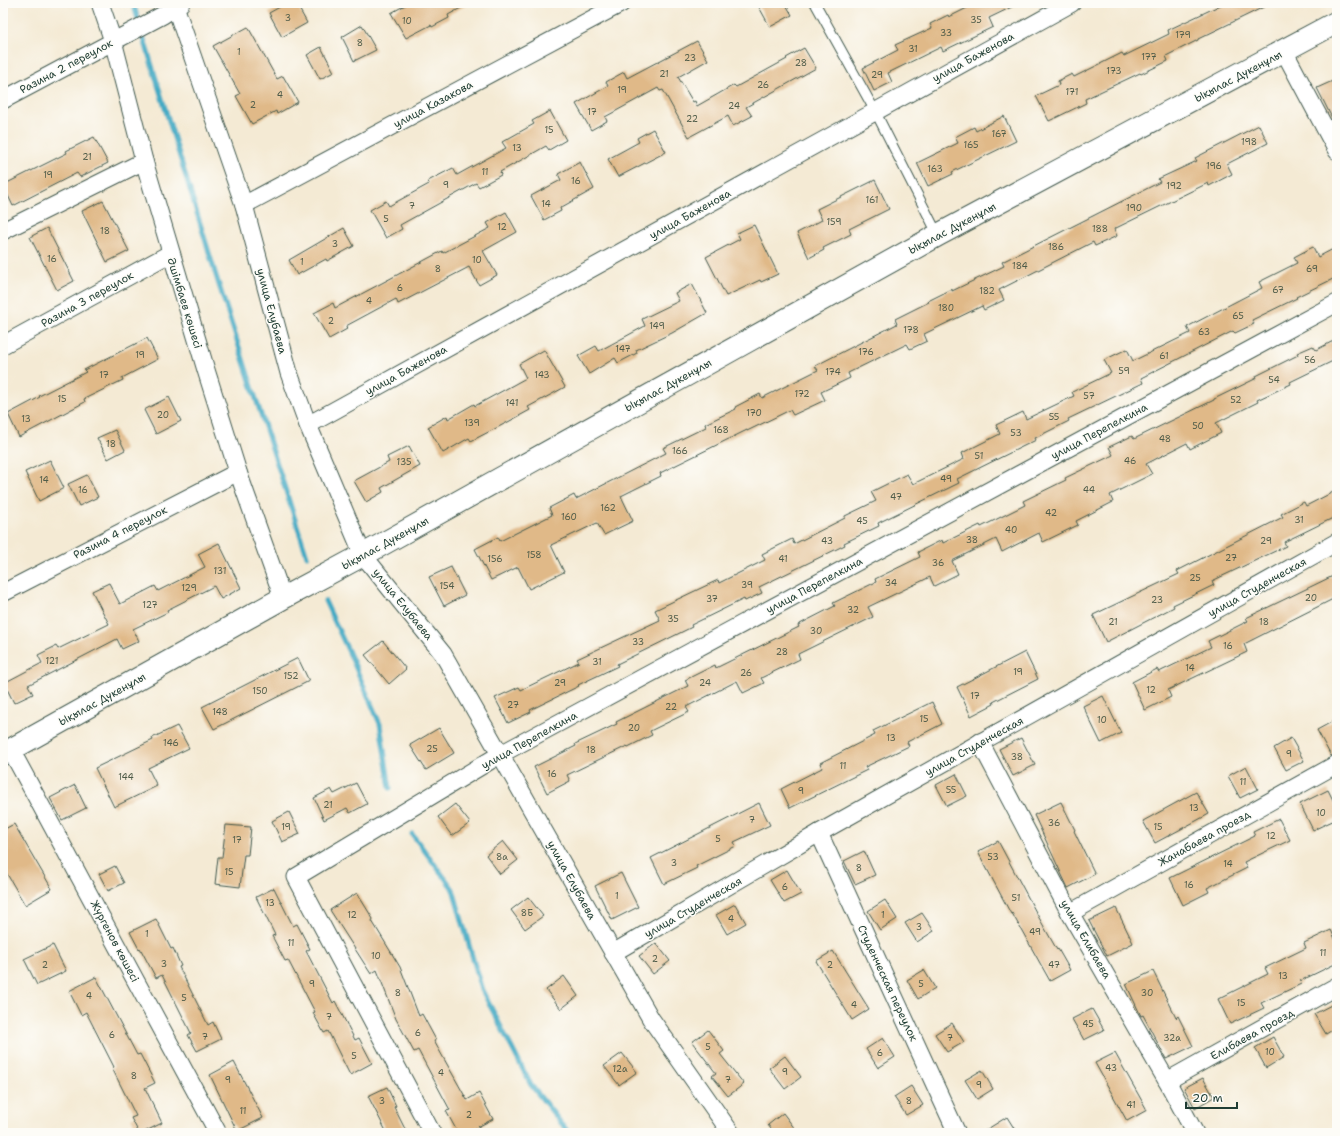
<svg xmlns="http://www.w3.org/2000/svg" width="1340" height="1136" viewBox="0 0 1340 1136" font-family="'Shantell Sans',sans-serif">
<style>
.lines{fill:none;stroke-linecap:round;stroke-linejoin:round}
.stream{stroke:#44aac4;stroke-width:5}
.building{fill:#e0b988}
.service-casing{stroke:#3f574c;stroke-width:11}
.minor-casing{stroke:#3f574c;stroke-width:19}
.tertiary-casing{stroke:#3f574c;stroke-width:24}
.service{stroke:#fff;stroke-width:9}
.minor{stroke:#fff;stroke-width:17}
.tertiary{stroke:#fff;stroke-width:22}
.labels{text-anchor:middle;stroke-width:3;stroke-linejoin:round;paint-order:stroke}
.number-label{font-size:9px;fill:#4f5c49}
.street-label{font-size:11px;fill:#1f3d34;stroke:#fdfcf7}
</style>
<rect width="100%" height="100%" fill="#fdfcf7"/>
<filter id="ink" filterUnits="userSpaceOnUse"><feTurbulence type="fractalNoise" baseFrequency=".025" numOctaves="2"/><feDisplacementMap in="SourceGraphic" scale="8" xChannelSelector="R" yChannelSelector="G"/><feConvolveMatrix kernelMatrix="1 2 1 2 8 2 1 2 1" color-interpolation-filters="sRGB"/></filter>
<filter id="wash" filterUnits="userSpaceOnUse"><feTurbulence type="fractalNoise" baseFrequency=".012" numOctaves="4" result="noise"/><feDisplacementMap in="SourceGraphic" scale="16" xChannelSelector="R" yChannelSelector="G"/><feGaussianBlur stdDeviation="0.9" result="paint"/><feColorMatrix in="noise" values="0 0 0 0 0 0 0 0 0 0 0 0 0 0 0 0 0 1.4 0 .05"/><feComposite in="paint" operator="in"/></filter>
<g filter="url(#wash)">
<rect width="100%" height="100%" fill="#f4ead4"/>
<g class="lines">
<g class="stream">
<polyline points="133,3 218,282 307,556"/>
<polyline points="325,601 352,659 380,724 390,788"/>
<polyline points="412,834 453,889 482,990 531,1085 569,1133"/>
</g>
</g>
<g id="blocks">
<g class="building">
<polygon points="287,3 296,3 307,23 282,37 269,13"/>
<polygon points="409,3 470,3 448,15 449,18 432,27 431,25 406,38 391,13"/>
<polygon points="767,3 785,3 792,15 770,27 759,7"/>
<polygon points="977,3 1020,3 989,18 993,27 943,51 941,47 888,73 892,82 874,91 863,68 898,50 895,45 932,28 930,24 948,15 949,17"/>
<polygon points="1225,3 1272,3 1198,39 1198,40 1166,56 1168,61 1141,74 1140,73 1085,99 1086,103 1049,121 1036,96 1059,85 1058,81 1072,74 1074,77 1122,53 1124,56 1169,34 1168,30"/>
<polygon points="362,25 376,50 354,61 342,37"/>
<polygon points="248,27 277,79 283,76 298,102 277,114 276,111 252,124 236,96 240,94 213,46"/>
<polygon points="697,41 708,60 678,77 693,102 695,101 697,106 734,85 736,87 787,59 786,58 804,48 816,68 746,107 752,116 733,126 728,116 689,137 663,90 660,91 658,88 605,117 607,121 591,130 576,104 608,86 606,82 624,72 627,78"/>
<polygon points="321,47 334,72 320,79 307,55"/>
<polygon points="1337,79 1337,128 1317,88"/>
<polygon points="550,111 566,140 549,150 546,146 500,172 501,175 479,187 476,183 400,225 402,229 386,238 370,210 386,201 389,206 429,184 428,181 453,168 457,175 506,148 502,142 534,124 532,121"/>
<polygon points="1004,116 1016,141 952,172 953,174 928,186 917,163 958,143 955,137 974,127 976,131"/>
<polygon points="1259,125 1268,143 1227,164 1232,174 1209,186 1208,183 1114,229 1117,236 1095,246 1093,242 999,290 1004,300 984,310 982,306 924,334 927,341 910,349 907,344 848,373 850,378 821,392 825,400 793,415 790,410 747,431 747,430 660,473 661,476 621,496 633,521 604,535 597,523 551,545 564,572 529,589 518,567 491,580 475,549 498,537 500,541 552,515 549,508 574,495 576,499 666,453 663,448 706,427 705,424 736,409 735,407 760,394 762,398 818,370 815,366 897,324 895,319 929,302 928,301 952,289 952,291 1004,266 1002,262 1160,182 1158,179 1197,161 1195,158"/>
<polygon points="653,129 666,152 618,177 608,159 639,142 637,138"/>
<polygon points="94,137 108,163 80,177 77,173 13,206 3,185 67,153 66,151"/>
<polygon points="580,162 594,189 560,208 561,211 544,220 531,196 561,180 558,174"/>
<polygon points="875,180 889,209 849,229 851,234 823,248 824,250 809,258 797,233 822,220 817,209"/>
<polygon points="103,201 129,251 107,262 82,211"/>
<polygon points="506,212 517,232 483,251 497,275 479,285 469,267 398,304 396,299 346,326 347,329 329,339 314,313 333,303 335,308 442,251 443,253 490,228 487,223"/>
<polygon points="754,225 778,274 761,282 760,280 726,296 706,257 740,239 737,233"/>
<polygon points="47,228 74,281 57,290 30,237"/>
<polygon points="344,228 354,246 327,261 326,259 297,275 289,260"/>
<polygon points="1313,247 1318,257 1337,247 1337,277 1296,297 1297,298 1252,320 1254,324 1235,333 1233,331 1141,378 1143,383 1068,419 1069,421 1035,438 1036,440 957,479 959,483 878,523 879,526 844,543 845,545 759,587 762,593 745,601 744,599 691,625 692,627 617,664 618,666 578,685 579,686 530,710 531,712 508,723 495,698 519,687 521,690 579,662 577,659 660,620 655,610 718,580 719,583 765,560 762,554 792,539 794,544 845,518 845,516 876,501 871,492 907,474 913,484 964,459 962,453 1000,434 996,425 1023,412 1026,419 1074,396 1072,392 1111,373 1104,360 1127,349 1133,361 1190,333 1187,327 1262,288 1259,282 1297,263 1294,257"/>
<polygon points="692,284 707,313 672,333 636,350 637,353 618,363 615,358 589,374 578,356 596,346 599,351 645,326 642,319 679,301 675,293"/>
<polygon points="147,338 158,359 122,378 123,380 84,399 85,402 19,437 8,414 40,397 39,396 86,372 84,370"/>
<polygon points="1337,339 1337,359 1290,382 1291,384 1257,400 1258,402 1216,423 1221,433 1190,449 1187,443 1146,464 1152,474 1110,495 1113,502 1076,521 1078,525 1043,542 1039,533 1002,552 996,539 952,561 958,574 934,586 930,577 868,607 873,617 798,654 800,659 761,678 764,683 743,693 737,681 686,707 689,712 650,731 652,735 628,747 627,746 567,775 570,781 547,793 534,767 576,746 575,744 617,724 616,722 688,686 685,680 715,665 716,668 799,627 798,625 835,606 833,603 876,582 875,579 920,557 918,552 942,540 943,543 980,525 981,527 1025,505 1023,501 1066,480 1065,478 1113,455 1109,447 1132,436 1134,439 1214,400 1214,399 1257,378 1256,376 1298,355 1297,353 1313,346 1316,350"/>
<polygon points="544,350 565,387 528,407 530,410 508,422 471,441 469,438 443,453 428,427 447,416 448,419 474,404 475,406 526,378 519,364"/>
<polygon points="169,397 181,421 156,434 144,410"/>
<polygon points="115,430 125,450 108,459 97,438"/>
<polygon points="409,446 420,466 381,488 383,492 366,502 354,481 389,462 387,457"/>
<polygon points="50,460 64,488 39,501 25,472"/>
<polygon points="87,475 98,497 79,506 68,484"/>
<polygon points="1337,490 1337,516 1284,542 1286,546 1212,581 1214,585 1173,605 1174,607 1106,642 1093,615 1179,574 1177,571 1283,517 1281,514 1304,502 1306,506"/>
<polygon points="219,543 241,588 221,599 214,586 167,610 168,612 133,629 139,641 122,649 117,639 28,685 33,694 14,703 4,683 42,663 38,655 56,646 58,649 109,624 92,591 109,583 120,604 155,586 158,591 205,567 198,554"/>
<polygon points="451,567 465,595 444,606 429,577"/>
<polygon points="1337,574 1337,597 1244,644 1247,652 1168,690 1171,697 1145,710 1132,682 1157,669 1159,672 1211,647 1208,641 1248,621 1246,618"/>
<polygon points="383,641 406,669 389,684 365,655"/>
<polygon points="1025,652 1038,679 993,702 994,704 971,716 957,687"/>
<polygon points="298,658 309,681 214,729 202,707"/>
<polygon points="1103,696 1121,733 1101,743 1083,706"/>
<polygon points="932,702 942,724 907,742 909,746 865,767 867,770 790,808 781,789 822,768 820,763 875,735 873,731"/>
<polygon points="1337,719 1337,754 1331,756 1317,730"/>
<polygon points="177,726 189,748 148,768 157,786 114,807 95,768 153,740 152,738"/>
<polygon points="439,728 454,753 426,770 410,745"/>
<polygon points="1021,738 1035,765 1013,776 999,749"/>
<polygon points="1291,738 1304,761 1286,770 1274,748"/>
<polygon points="1246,766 1258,789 1240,798 1228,776"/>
<polygon points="956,774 967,796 947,806 936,785"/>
<polygon points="356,783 367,804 350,813 347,808 324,820 314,798 331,789 334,794"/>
<polygon points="75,785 86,808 62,820 50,798"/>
<polygon points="1328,790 1337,808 1337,819 1313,830 1300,804"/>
<polygon points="1196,792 1209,814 1155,843 1143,821"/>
<polygon points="1061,802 1075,830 1074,831 1095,874 1068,888 1034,815"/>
<polygon points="759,803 770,825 734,842 736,846 696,866 697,868 664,884 651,858"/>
<polygon points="455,804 470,823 452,836 438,817"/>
<polygon points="289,812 300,834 282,842 272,821"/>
<polygon points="1279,819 1290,840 1244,862 1247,868 1207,888 1209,892 1183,905 1170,878 1255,836 1253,832"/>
<polygon points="14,824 52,889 25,905 3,867 3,830"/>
<polygon points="226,825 251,827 248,855 244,855 240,887 215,884 218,857 222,857"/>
<polygon points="503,841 518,860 500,874 486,855"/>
<polygon points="998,841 1038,916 1057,950 1058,949 1070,970 1050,981 1012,913 1011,914 978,852"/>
<polygon points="864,851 875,875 855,884 844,861"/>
<polygon points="115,866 124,883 108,891 99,874"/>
<polygon points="787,870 801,894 784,903 770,880"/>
<polygon points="621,873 638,907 612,920 595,886"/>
<polygon points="274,888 293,926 297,924 310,949 306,951 333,1003 335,1001 355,1040 359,1038 372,1063 350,1075 328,1031 324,1033 313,1013 315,1012 288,960 285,961 272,936 275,935 256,897"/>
<polygon points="357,893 373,919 372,921 400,967 419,1016 422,1014 436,1040 434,1041 467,1100 479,1093 493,1119 466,1133 458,1133 446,1111 450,1110 418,1050 414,1052 396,1019 377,970 371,974 330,910"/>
<polygon points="528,897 543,916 525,929 511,910"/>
<polygon points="885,900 897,919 880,930 868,911"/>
<polygon points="735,904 746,923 727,934 716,915"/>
<polygon points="1116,908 1133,943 1107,956 1089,921"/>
<polygon points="922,913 934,931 917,942 905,923"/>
<polygon points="156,919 171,949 173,948 181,966 179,967 208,1025 213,1022 221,1039 197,1051 188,1035 191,1033 162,975 156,978 140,948 139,949 130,932"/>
<polygon points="1331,930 1337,943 1337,963 1300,981 1301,984 1261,1003 1264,1008 1230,1024 1218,999 1268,974 1265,968 1306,948 1304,943"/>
<polygon points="656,943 670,961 653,974 639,956"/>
<polygon points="53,945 66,971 37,985 24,959"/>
<polygon points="833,951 869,1009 852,1020 816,961"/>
<polygon points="924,970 935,988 918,999 907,980"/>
<polygon points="1153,971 1176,1018 1178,1016 1193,1046 1166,1059 1143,1015 1141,1016 1126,984"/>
<polygon points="564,976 578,996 561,1009 546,990"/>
<polygon points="96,977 137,1055 140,1054 155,1083 145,1088 162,1123 142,1133 139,1133 131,1118 136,1116 112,1068 114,1067 86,1012 81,1015 69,991"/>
<polygon points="1337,1002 1337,1027 1326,1034 1314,1014"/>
<polygon points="1092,1009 1104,1030 1084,1040 1072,1019"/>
<polygon points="952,1023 964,1042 947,1052 935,1034"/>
<polygon points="708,1030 724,1051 720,1054 744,1084 728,1096 712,1076 716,1073 692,1042"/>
<polygon points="1273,1037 1284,1057 1266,1068 1255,1048"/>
<polygon points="883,1038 895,1057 878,1068 866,1049"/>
<polygon points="622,1053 637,1072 619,1085 604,1066"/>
<polygon points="1115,1053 1147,1110 1127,1121 1095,1063"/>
<polygon points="785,1056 801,1077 785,1089 769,1068"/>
<polygon points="234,1062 263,1118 237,1131 210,1075"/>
<polygon points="982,1070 993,1089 977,1099 965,1080"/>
<polygon points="1203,1078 1214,1097 1195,1108 1184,1088"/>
<polygon points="911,1086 923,1105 906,1115 894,1097"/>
<polygon points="387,1087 396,1106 394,1107 407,1133 387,1133 368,1096"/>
<polygon points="783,1113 798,1133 774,1133 768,1125"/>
<polygon points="1007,1117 1017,1133 981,1133"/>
</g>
</g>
</g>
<g filter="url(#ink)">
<use href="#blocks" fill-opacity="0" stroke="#3f574c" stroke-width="1"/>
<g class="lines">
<g class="service-casing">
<polyline id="service" points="815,3 875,111 938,235"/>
</g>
<g class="minor-casing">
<g id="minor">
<polyline points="100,3 113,41 144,161 206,370 238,472 283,598"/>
<polyline points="174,3 244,205 289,373 308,425 363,555 443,654 651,1019 731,1133"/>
<polyline points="1284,51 1337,151"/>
<polyline points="3,100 163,15 181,3"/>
<polyline points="244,205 622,3"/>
<polyline points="3,231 144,161"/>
<polyline points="3,345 171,253"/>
<polyline points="308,425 1072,3"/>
<polyline points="3,593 238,472"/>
<polyline points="980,742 1070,913 1167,1081 1195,1133"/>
<polyline points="11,750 218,1133"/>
<polyline points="819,833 957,1133"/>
<polyline points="1070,913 1337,764"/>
<polyline points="613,953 819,833 1337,542"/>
<polyline points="1167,1081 1337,986"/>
<polyline points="432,1133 296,877 501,754 1337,303"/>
</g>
</g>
<g class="tertiary-casing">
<polyline id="tertiary" points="3,754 283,598 363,555 938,235 1337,22"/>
</g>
<use href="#service" class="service"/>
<use href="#minor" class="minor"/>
<use href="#tertiary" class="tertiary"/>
</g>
</g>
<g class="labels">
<g class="number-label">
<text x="288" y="21">3</text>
<text x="976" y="23">35</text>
<text x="407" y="24">10</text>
<text x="946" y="36">33</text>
<text x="1183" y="38">179</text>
<text x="360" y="46">8</text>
<text x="913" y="52">31</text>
<text x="239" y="55">1</text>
<text x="1149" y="60">177</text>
<text x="690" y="61">23</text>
<text x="801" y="66">28</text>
<text x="1114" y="74">173</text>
<text x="664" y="77">21</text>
<text x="877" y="78">29</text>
<text x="763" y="88">26</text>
<text x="622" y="93">19</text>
<text x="1072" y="95">171</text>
<text x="280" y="98">4</text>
<text x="253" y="108">2</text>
<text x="734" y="109">24</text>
<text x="592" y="115">17</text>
<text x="692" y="122">22</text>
<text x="549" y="133">15</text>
<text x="999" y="137">167</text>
<text x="1249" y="145">198</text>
<text x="971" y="148">165</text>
<text x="517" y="151">13</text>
<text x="87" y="160">21</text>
<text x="1214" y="169">196</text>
<text x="935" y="172">163</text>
<text x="485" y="175">11</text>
<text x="48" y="178">19</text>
<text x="576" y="184">16</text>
<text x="446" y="188">9</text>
<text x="1174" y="189">192</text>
<text x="872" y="203">161</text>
<text x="546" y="207">14</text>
<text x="412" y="209">7</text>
<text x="1134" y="211">190</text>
<text x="386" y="222">5</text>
<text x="834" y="225">159</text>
<text x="502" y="230">12</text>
<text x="1100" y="232">188</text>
<text x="105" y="234">18</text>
<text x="335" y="247">3</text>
<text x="1056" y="250">186</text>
<text x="52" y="262">16</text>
<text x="477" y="263">10</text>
<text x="302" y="265">1</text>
<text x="1020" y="269">184</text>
<text x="438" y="272">8</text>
<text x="1312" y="272">69</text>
<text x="400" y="291">6</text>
<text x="1278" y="293">67</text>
<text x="987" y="294">182</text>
<text x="369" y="304">4</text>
<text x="946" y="311">180</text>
<text x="1238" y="319">65</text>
<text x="331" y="324">2</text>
<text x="657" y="329">149</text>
<text x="911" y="333">178</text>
<text x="1204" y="335">63</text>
<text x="623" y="352">147</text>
<text x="866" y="355">176</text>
<text x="140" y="358">19</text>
<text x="1164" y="359">61</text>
<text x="1310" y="363">56</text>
<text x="1124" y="374">59</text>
<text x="833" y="375">174</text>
<text x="104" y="378">17</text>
<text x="542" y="378">143</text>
<text x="1274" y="383">54</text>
<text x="802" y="397">172</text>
<text x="1089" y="399">57</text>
<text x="62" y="402">15</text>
<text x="1236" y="403">52</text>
<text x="512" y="406">141</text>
<text x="754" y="416">170</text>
<text x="163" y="418">20</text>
<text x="1054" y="420">55</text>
<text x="26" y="422">13</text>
<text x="472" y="426">139</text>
<text x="1198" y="429">50</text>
<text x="721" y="433">168</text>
<text x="1016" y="436">53</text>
<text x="1165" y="442">48</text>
<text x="111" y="447">18</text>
<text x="680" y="454">166</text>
<text x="979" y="459">51</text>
<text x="1130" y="464">46</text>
<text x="404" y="465">135</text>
<text x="946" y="482">49</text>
<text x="44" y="483">14</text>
<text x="83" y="493">16</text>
<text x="1089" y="493">44</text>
<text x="896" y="500">47</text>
<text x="608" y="511">162</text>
<text x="1051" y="516">42</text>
<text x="569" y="520">160</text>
<text x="1299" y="523">31</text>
<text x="862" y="524">45</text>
<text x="1011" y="533">40</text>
<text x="972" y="543">38</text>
<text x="827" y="544">43</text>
<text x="1266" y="544">29</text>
<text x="534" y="558">158</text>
<text x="1231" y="561">27</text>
<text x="495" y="562">156</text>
<text x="783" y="562">41</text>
<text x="938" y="566">36</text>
<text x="220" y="574">131</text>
<text x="1195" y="581">25</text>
<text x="891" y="586">34</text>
<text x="747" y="588">39</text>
<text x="447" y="589">154</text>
<text x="189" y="591">129</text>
<text x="1311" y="601">20</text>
<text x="712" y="602">37</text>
<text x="1157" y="603">23</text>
<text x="150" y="608">127</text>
<text x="853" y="613">32</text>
<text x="673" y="622">35</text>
<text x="1113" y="625">21</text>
<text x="1264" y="625">18</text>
<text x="816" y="634">30</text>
<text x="638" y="645">33</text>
<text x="1228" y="649">16</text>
<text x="782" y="655">28</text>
<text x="52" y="664">121</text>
<text x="597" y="665">31</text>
<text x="1190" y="671">14</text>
<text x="1018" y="675">19</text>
<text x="746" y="676">26</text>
<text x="291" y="679">152</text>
<text x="560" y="686">29</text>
<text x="705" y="686">24</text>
<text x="1151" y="693">12</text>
<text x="260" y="694">150</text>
<text x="975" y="699">17</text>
<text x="513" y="708">27</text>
<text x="671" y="710">22</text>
<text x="220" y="715">148</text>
<text x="924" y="722">15</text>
<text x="1102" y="723">10</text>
<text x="634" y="731">20</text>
<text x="891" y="741">13</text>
<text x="171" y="746">146</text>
<text x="432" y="752">25</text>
<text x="591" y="753">18</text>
<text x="1289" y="757">9</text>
<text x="1017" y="760">38</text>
<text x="843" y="769">11</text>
<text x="552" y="777">16</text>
<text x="126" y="780">144</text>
<text x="1243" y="785">11</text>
<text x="951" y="793">55</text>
<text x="801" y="794">9</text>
<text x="328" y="808">21</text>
<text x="1194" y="811">13</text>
<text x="1321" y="816">10</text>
<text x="752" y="823">7</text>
<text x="1054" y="826">36</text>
<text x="286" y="830">19</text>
<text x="1158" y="830">15</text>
<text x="1271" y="839">12</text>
<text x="718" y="842">5</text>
<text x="237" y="843">17</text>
<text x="502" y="860">8а</text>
<text x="993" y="860">53</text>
<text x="674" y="866">3</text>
<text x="1228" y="867">14</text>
<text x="859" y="871">8</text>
<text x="229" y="875">15</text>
<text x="1189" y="888">16</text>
<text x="785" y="890">6</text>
<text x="617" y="899">1</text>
<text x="1016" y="901">51</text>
<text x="270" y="906">13</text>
<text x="527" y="916">8Б</text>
<text x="352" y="918">12</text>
<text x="883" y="918">1</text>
<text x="731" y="922">4</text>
<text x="919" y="930">3</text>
<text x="1035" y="935">49</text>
<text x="147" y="937">1</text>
<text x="291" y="946">11</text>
<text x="1323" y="956">11</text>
<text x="376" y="959">10</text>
<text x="655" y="962">2</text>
<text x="164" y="967">3</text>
<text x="45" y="968">2</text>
<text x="830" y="968">2</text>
<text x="1054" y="968">47</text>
<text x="1283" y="979">13</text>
<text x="312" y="987">9</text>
<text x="921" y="987">5</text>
<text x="398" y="996">8</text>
<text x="1147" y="996">30</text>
<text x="89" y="999">4</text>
<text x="184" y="1001">5</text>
<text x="1241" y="1006">15</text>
<text x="854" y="1008">4</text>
<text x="329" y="1020">7</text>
<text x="1088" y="1027">45</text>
<text x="418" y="1036">6</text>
<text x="112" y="1038">6</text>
<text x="205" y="1040">7</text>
<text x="950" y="1041">7</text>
<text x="1172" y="1041">32а</text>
<text x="708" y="1050">5</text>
<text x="1270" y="1055">10</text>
<text x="880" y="1056">6</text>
<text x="354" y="1059">5</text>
<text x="1111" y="1071">43</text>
<text x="620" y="1072">12а</text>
<text x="785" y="1075">9</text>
<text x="441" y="1076">4</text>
<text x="134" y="1079">8</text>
<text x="228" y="1083">9</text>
<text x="728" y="1083">7</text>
<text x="979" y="1088">9</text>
<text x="382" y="1104">3</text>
<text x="909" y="1104">8</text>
<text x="1131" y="1108">41</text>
<text x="243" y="1114">11</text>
<text x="469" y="1118">2</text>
</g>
<g class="street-label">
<text transform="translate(973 57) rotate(-29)" y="4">улица Баженова</text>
<text transform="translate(66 66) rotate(-28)" y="4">Разина 2 переулок</text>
<text transform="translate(1238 76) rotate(-28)" y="4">Ықылас Дүкенұлы</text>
<text transform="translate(433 104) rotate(-28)" y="4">улица Казакова</text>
<text transform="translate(690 214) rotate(-29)" y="4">улица Баженова</text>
<text transform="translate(952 228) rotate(-28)" y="4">Ықылас Дүкенұлы</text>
<text transform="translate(87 299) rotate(-29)" y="4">Разина 3 переулок</text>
<text transform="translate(185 303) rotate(73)" y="4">Әшімбаев көшесі</text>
<text transform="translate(272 311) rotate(75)" y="4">улица Елубаева</text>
<text transform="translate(406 370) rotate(-29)" y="4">улица Баженова</text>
<text transform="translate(668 385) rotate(-29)" y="4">Ықылас Дүкенұлы</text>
<text transform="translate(1099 431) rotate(-28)" y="4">улица Перепелкина</text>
<text transform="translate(120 532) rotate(-27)" y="4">Разина 4 переулок</text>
<text transform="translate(385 543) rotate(-29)" y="4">Ықылас Дүкенұлы</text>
<text transform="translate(814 585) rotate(-28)" y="4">улица Перепелкина</text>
<text transform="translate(1257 587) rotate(-29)" y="4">улица Студенческая</text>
<text transform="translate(403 604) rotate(51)" y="4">улица Елубаева</text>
<text transform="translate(102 699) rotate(-29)" y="4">Ықылас Дүкенұлы</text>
<text transform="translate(529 740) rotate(-29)" y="4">улица Перепелкина</text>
<text transform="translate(974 746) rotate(-29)" y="4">улица Студенческая</text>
<text transform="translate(1204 838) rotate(-29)" y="4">Жанабаева проезд</text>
<text transform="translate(572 880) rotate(61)" y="4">улица Елубаева</text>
<text transform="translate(693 907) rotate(-30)" y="4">улица Студенческая</text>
<text transform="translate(1086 939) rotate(60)" y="4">улица Елибаева</text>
<text transform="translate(115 941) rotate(62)" y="4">Жүргенов көшесі</text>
<text transform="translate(888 983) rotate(65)" y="4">Студенческая переулок</text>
<text transform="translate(1252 1034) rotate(-29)" y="4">Елибаева проезд</text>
</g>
</g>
<rect width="1340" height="1136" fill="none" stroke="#fdfcf7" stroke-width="16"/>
<path d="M1186 1102v6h51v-6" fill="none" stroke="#1f3d34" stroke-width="2"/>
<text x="1192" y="1102" font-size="12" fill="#1f3d34" stroke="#fdfcf7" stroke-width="3" paint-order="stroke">20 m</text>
</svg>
